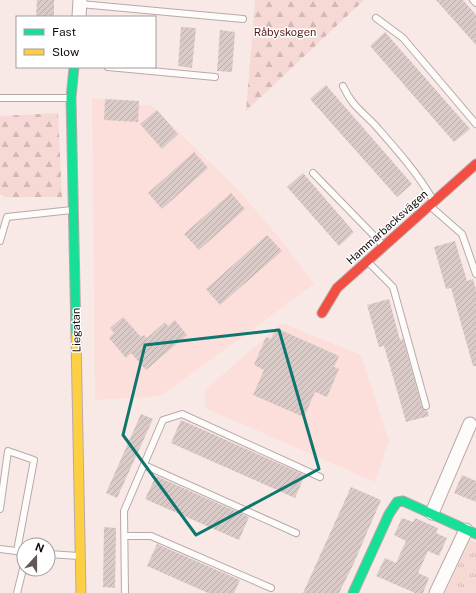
<svg xmlns="http://www.w3.org/2000/svg" width="476" height="593" viewBox="0 0 476 593" font-family="'Public Sans',sans-serif">
<style>
.built{fill:#fcdfdb}
.forest{fill:url(#forest-firs)}
.park{fill:url(#park-tufts)}
.building{fill:url(#building-hatch)}
.lines{fill:none;stroke-linecap:round;stroke-linejoin:round}
.lane-casing{stroke:#b7aaa9;stroke-width:8}
.street-casing{stroke:#b7aaa9;stroke-width:15}
.fast-casing{stroke:#b7aaa9;stroke-width:11}
.slow-casing{stroke:#b7aaa9;stroke-width:11}
.jam-casing{stroke:#b7aaa9;stroke-width:11}
.lane{stroke:#fefcfb;stroke-width:6}
.street{stroke:#fefcfb;stroke-width:13}
.fast{stroke:#16e098;stroke-width:9}
.slow{stroke:#ffcf43;stroke-width:9}
.jam{stroke:#f24e42;stroke-width:9}
.marked{fill:none;stroke:#0f766e;stroke-width:3;stroke-linejoin:round}
.labels{text-anchor:middle;stroke-width:3;stroke-linejoin:round;paint-order:stroke}
.park-label{font-size:11px;fill:#551a19;stroke:#fff}
.street-label{font-size:11px;fill:#150a0a;stroke:#fff}
</style>
<defs>
<pattern id="forest-firs" width="22" height="20" patternUnits="userSpaceOnUse"><rect width="22" height="20" fill="#f6d8d5"/><path d="M5 1l3.5 6h-7zM16 11l3.5 6h-7z" fill="#d2b8b6"/></pattern>
<pattern id="park-tufts" width="24" height="20" patternUnits="userSpaceOnUse"><rect width="24" height="20" fill="#f6d8d5"/><path d="M3 7l-1-3M5 7V3M7 7l1-3M15 17l-1-3M17 17v-4M19 17l1-3" fill="none" stroke="#d2b8b6"/></pattern>
<pattern id="building-hatch" width="6" height="6" patternUnits="userSpaceOnUse"><rect width="6" height="6" fill="#dacac8"/><path d="M-1 1l2-2M0 6l6-6M5 7l2-2" fill="none" stroke="#baacaa"/></pattern>
</defs>
<rect width="100%" height="100%" fill="#f8e9e7"/>
<g class="built">
<polygon points="92,98 152,106 241,193 286,246 314,284 161,396 95,400"/>
<polygon points="282,323 361,355 389,441 375,482 205,408 205,390"/>
</g>
<g class="forest">
<polygon points="255,0 364,0 246,111"/>
<polygon points="58,113 62,197 5,197 0,194 0,116"/>
</g>
<polygon class="park" points="470,540 476,542 476,593 445,593"/>
<g class="building">
<polygon points="37,0 54,0 54,17 36,17"/>
<polygon points="436,0 463,0 476,15 476,45"/>
<polygon points="181,27 196,28 192,68 178,66"/>
<polygon points="220,30 235,32 232,72 217,71"/>
<polygon points="385,32 470,129 454,142 370,46"/>
<polygon points="326,85 412,184 397,197 310,99"/>
<polygon points="105,99 139,101 138,122 104,120"/>
<polygon points="157,110 178,134 162,149 140,124"/>
<polygon points="194,152 208,168 162,209 148,193"/>
<polygon points="303,173 354,232 339,246 287,187"/>
<polygon points="231,193 245,209 199,250 184,234"/>
<polygon points="267,235 282,251 220,305 206,289"/>
<polygon points="455,241 467,281 473,279 476,290 476,366 473,366 451,288 446,289 434,247"/>
<polygon points="389,299 400,340 403,339 422,407 427,410 429,416 406,422 384,346 379,347 367,305"/>
<polygon points="123,317 141,337 144,335 147,338 165,322 168,326 175,320 187,335 146,370 131,353 126,358 109,338 114,333 110,328"/>
<polygon points="276,328 339,356 334,367 339,369 327,397 315,392 304,417 253,395 264,370 254,365 266,337 271,339"/>
<polygon points="141,414 153,419 117,498 106,493"/>
<polygon points="181,420 305,475 295,498 171,443"/>
<polygon points="462,475 476,481 476,502 454,493"/>
<polygon points="156,476 249,517 239,540 145,499"/>
<polygon points="351,487 381,500 353,565 339,593 303,593"/>
<polygon points="402,518 413,522 415,518 438,528 436,533 447,538 439,556 428,551 418,573 429,578 423,593 415,593 376,576 385,558 396,563 406,541 394,535"/>
<polygon points="104,527 116,528 115,588 103,587"/>
<polygon points="157,544 240,580 234,593 208,593 147,566"/>
</g>
<g class="lines">
<g class="lane-casing">
<g id="lane">
<polyline points="473,0 476,3"/>
<polyline points="80,4 243,19"/>
<polyline points="376,18 403,38 476,124"/>
<polyline points="108,67 215,77"/>
<path d="M343 86C351 104 360 110 374 124 395 148 417 172 433 200"/>
<polyline points="0,98 70,98"/>
<polyline points="313,173 383,245"/>
<polyline points="430,206 462,234 476,274"/>
<polyline points="0,241 7,217 72,210"/>
<polyline points="368,262 393,287 426,406"/>
<polyline points="144,465 296,533"/>
<polyline points="0,509 8,451 34,460 17,551"/>
<polyline points="125,536 151,536 271,588"/>
<polyline points="0,549 24,552"/>
<polyline points="48,554 79,556"/>
<polyline points="17,593 24,565"/>
<polyline points="125,593 124,511 163,420 182,414 320,477"/>
</g>
</g>
<g class="street-casing">
<g id="street">
<polyline points="79,17 80,0"/>
<polyline points="432,513 470,424"/>
<polyline points="436,593 466,530"/>
</g>
</g>
<g class="fast-casing">
<g id="fast">
<polyline points="74,67 71,98 76,336"/>
<polyline points="353,593 389,514 397,502 403,501 476,534"/>
</g>
</g>
<g class="slow-casing">
<polyline id="slow" points="76,336 81,593"/>
</g>
<g class="jam-casing">
<polyline id="jam" points="322,313 337,288 476,164"/>
</g>
<use href="#lane" class="lane"/>
<use href="#street" class="street"/>
<use href="#fast" class="fast"/>
<use href="#slow" class="slow"/>
<use href="#jam" class="jam"/>
</g>
<path class="marked" d="M279 330 319 469 196 535 123 435 145 345Z"/>
<g class="labels">
<g class="park-label">
<text x="285" y="36">Råbyskogen</text>
</g>
<g class="street-label">
<text transform="translate(387 227) rotate(-42)" y="4">Hammarbacksvägen</text>
<text transform="translate(76 330) rotate(-91)" y="4">Liegatan</text>
</g>
</g>
<rect x="16" y="16" width="140" height="52" fill="#ffffff" stroke="#a19d9d"/>
<rect x="24" y="29" width="20" height="6" fill="#16e098" stroke="#a19d9d"/>
<text x="52" y="36" font-size="12" fill="#150a0a">Fast</text>
<rect x="24" y="49" width="20" height="6" fill="#ffcf43" stroke="#a19d9d"/>
<text x="52" y="56" font-size="12" fill="#150a0a">Slow</text>
<g transform="translate(36 557) rotate(21)"><circle r="19" fill="#ffffff" stroke="#a19d9d"/>
<path d="M0-3L7 15L0 10L-7 15Z" fill="#645857"/>
<text y="-6" font-size="11" font-weight="bold" text-anchor="middle" fill="#150a0a">N</text>
</g>
</svg>
